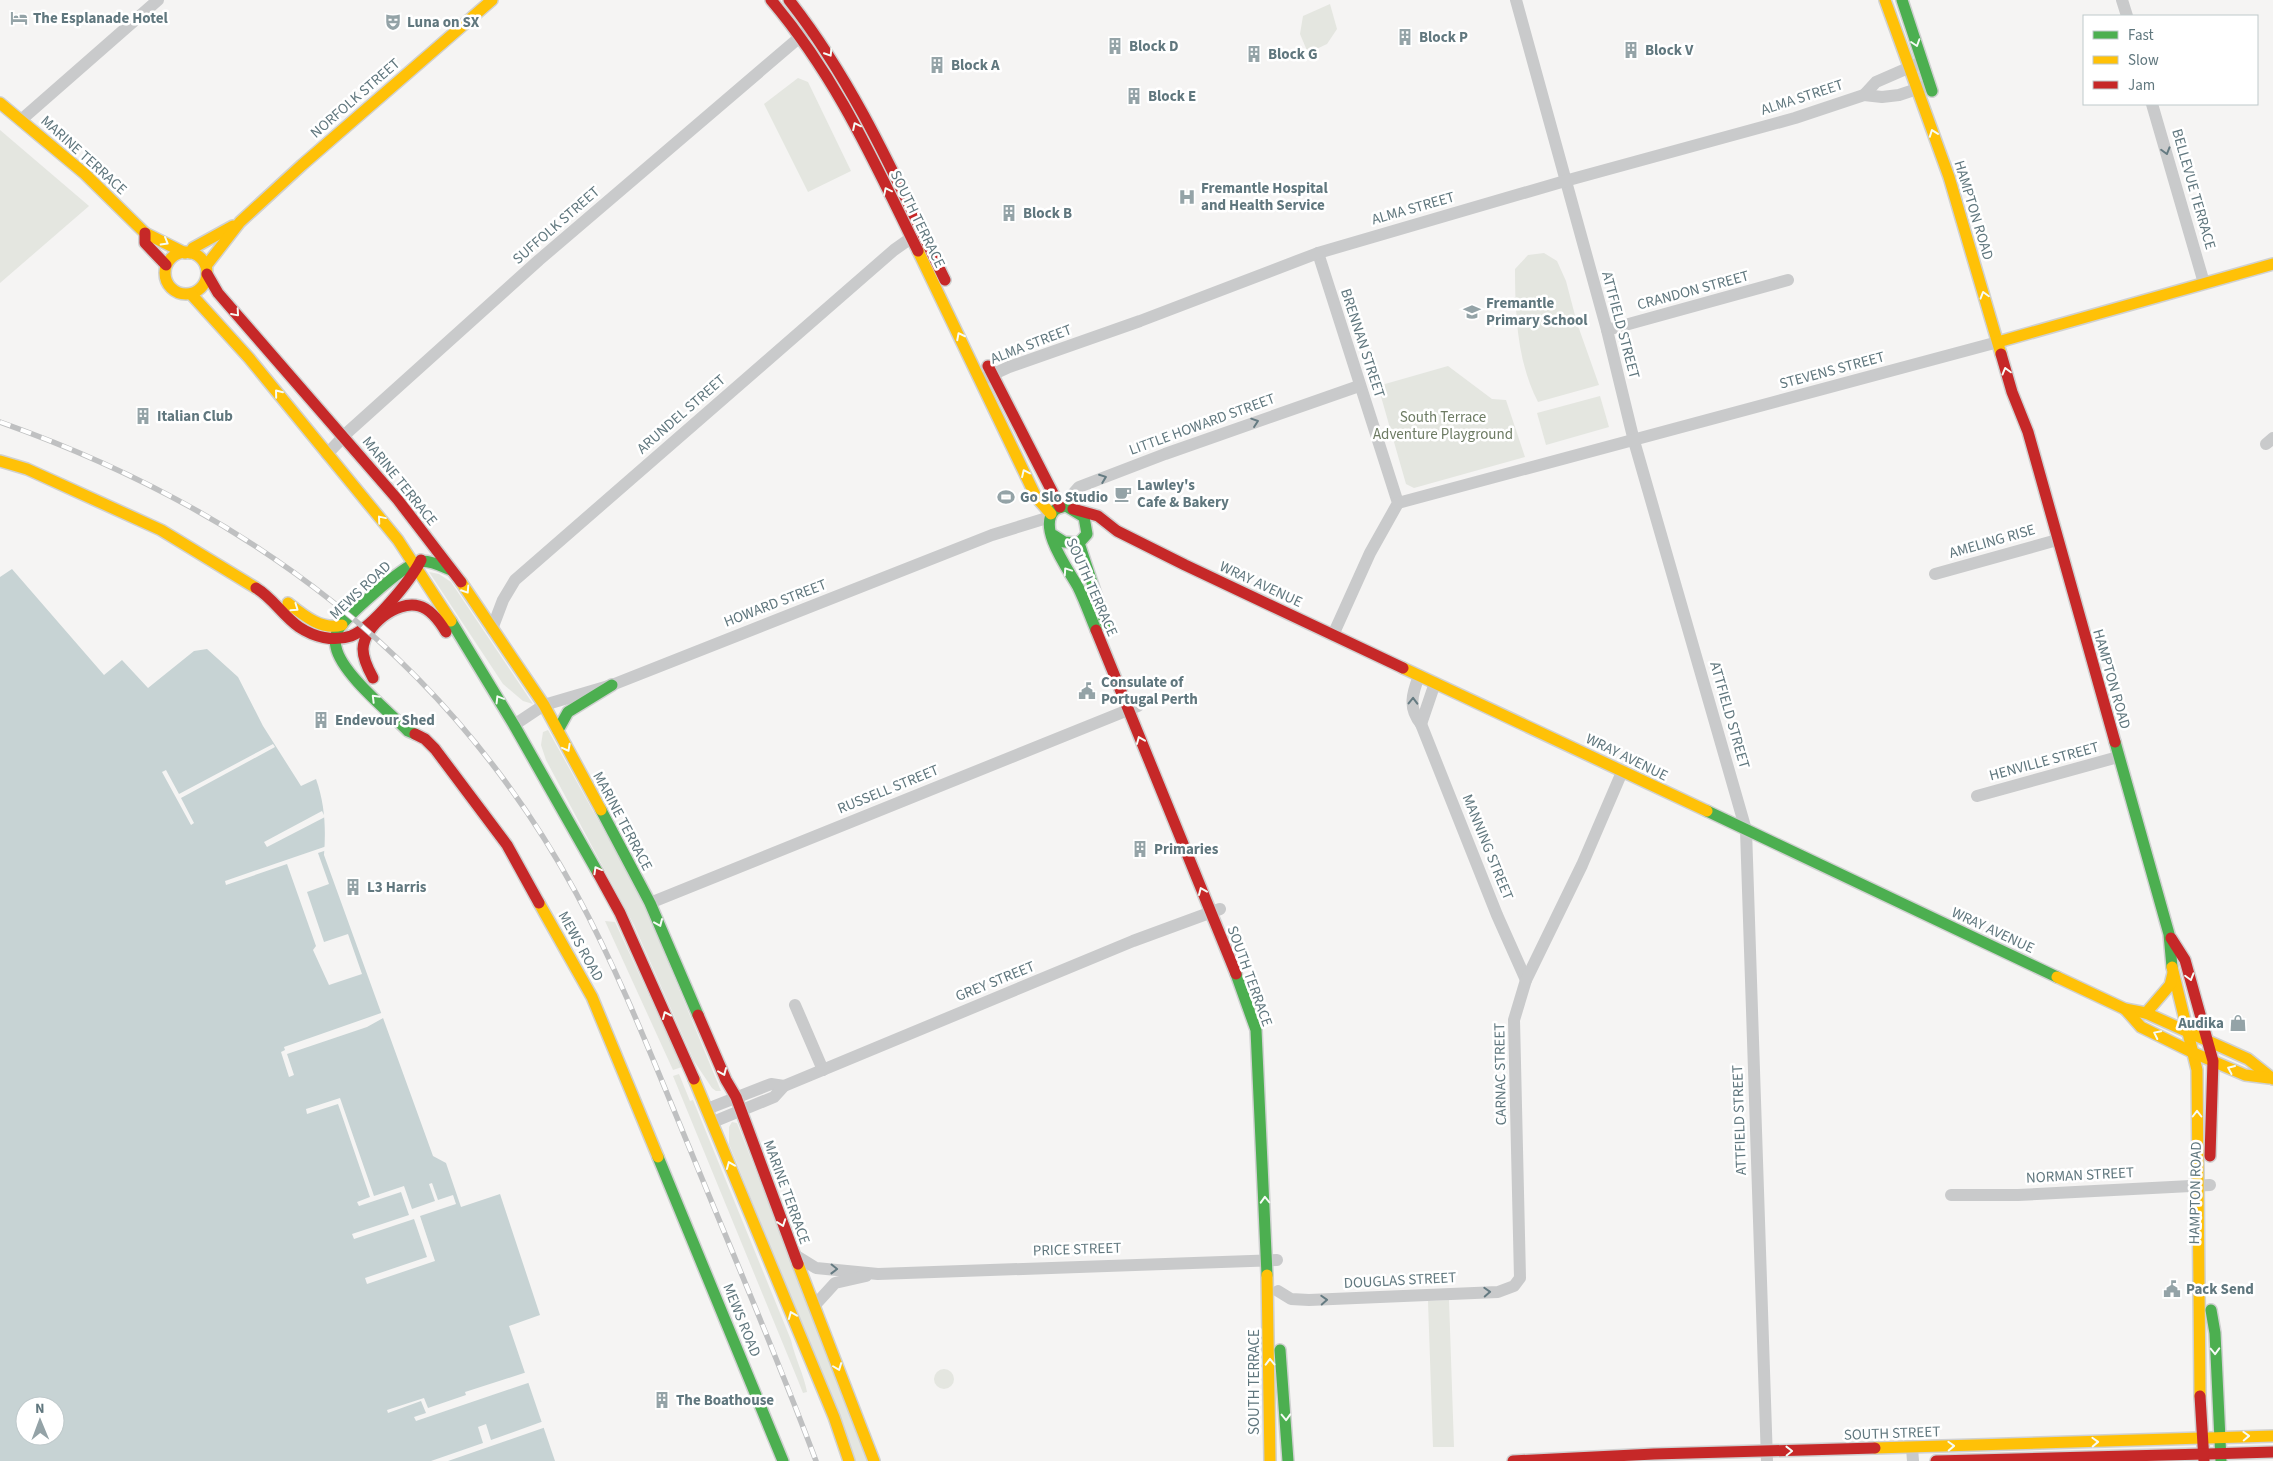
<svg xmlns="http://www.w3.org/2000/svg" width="2273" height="1461" viewBox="0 0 2273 1461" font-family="'Source Sans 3',sans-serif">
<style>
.green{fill:#e4e6e0}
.water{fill:#c7d3d4;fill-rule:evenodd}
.pier{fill:#f5f4f3}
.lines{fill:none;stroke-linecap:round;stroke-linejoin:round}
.fast-casing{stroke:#d0d1d1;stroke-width:14}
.slow-casing{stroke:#d0d1d1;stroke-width:14}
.jam-casing{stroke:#d0d1d1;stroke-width:14}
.street{stroke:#c9cacb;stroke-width:12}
.fast{stroke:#4caf50;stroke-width:11}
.slow{stroke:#ffc107;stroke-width:11}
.jam{stroke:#c62828;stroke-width:11}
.rail-casing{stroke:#bfc0c1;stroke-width:5.5}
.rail{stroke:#fff;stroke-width:4;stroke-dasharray:11;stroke-linecap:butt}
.oneway{stroke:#f6fbf6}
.oneway2{stroke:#657b82}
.labels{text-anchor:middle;stroke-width:5;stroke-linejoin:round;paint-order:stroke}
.poi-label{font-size:15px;font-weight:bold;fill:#60777e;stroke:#fff;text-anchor:start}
.street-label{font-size:15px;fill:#60777e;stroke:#fff}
.park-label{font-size:15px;fill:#6d7b63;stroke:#fff}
</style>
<rect width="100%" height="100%" fill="#f5f4f3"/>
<g class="green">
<polygon points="1330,4 1337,29 1327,44 1308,53 1300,34 1303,16"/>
<polygon points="798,78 808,82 851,171 808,192 764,104"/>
<polygon points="0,130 89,206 0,283"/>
<path d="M1544 253 1557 261 1566 281 1577 323 1599 385 1538 402C1517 362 1515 313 1515 269L1528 255Z"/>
<polygon points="1448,366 1492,399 1506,400 1525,457 1414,488 1406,484 1378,386"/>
<polygon points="1600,396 1609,427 1546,445 1537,413"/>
<polygon points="429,572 439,574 451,582 533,704 523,701 503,684"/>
<polygon points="548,730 642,899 721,1091 716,1091 712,1088 694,1061 634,925 546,760 541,745 543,732"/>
<polygon points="605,921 615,922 682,1067 673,1070"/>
<path d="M679 1074 690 1101 693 1100 791 1340C795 1358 804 1375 807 1392L803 1393 797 1378 673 1076Z"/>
<polygon points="732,1122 737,1123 870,1461 856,1461 729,1144 729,1127"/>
<polygon points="1449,1300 1454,1447 1433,1447 1428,1301"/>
<circle cx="944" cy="1379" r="10"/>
</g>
<path class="water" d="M12 569 104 675 122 660 148 688 194 651 207 649 238 677 263 726 301 786 316 779C325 804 326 829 324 855L433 1156 446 1163 461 1207 500 1194 540 1315 509 1326 555 1461H0V577ZM25 1406H55V1436H25Z"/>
<g class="pier">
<polygon points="273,744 275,747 181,798 194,823 191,825 162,772 166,770 179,794"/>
<polygon points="322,811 325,817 267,847 264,842"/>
<polygon points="327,846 327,850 318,853 329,884 307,892 324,942 348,934 362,974 329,985 313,950 316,946 287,864 226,885 225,881"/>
<polygon points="384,1012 385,1017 367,1027 287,1054 294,1075 289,1077 281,1052 285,1050 284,1047"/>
<polygon points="340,1098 374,1196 404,1186 412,1209 435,1201 429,1184 432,1183 438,1200 453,1195 456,1204 420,1216 435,1261 367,1284 365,1278 427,1257 414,1219 354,1239 352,1234 409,1215 401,1192 359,1206 357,1202 370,1197 338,1104 307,1114 306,1109"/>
<polygon points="527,1372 531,1382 416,1421 414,1417 426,1413 421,1401 388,1413 387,1410 424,1398 428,1408 466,1395 465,1392"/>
<polygon points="544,1421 546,1427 448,1461 431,1461 483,1443 478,1427 486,1424 491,1440"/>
</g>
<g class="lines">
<g class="fast-casing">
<g id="fast">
<polyline points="1902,0 1932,91"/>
<path d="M1053 535 1064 542 1079 543 1087 534 1084 517 1066 506C1063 507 1058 508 1055 510 1036 527 1070 572 1078 587 1085 601 1090 616 1096 630"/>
<polyline points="1079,543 1106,625"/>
<polyline points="451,621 514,725 598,873"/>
<polyline points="558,730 568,712 612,685"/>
<path d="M415 734 408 731C388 711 341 673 336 647 335 643 335 637 337 632 343 618 403 566 418 562 428 559 441 566 451 570"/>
<polyline points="2115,742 2169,934 2172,967"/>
<polyline points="601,810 650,903 698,1015"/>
<polyline points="1707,811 2057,977"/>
<polyline points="1236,974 1256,1030 1267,1275"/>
<polyline points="658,1157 783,1461"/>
<polyline points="2211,1310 2215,1333 2221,1461"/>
<polyline points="1280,1350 1288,1461"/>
</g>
</g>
<g class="slow-casing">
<g id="slow">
<polyline points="1885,0 1949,177 2001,354"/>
<polyline points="0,103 85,174 145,233 185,253"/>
<polyline points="918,251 1036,497 1051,514"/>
<circle cx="186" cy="273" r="21"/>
<polyline points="190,253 193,248 233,226"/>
<polyline points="206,266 240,222 302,165 492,0"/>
<polyline points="191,294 249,358 398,540 451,621"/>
<polyline points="1998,342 2273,264"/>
<polyline points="0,461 27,469 161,530 256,588"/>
<polyline points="461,582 544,705 601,810"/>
<path d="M288 603C303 615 322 631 342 625"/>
<polyline points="1403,668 1707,811"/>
<polyline points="539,903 592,997 658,1157"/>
<polyline points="2172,967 2197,1070 2200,1396"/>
<polyline points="2057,977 2125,1009 2146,1013 2248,1059 2273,1079"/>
<polyline points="2125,1009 2141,1027 2194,1053 2245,1075 2269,1078"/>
<polyline points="2146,1013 2170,985 2173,973"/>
<polyline points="694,1079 834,1417 849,1461"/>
<polyline points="798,1264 874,1461"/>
<polyline points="1267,1275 1270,1461"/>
<polyline points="2208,1438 2273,1436"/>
<polyline points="1875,1448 2202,1438"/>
</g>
</g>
<g class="jam-casing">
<g id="jam">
<path d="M771 0C837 78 873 160 918 251"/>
<path d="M789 0C856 85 898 183 945 280"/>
<polyline points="145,233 145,243 166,265"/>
<polyline points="207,274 218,293 398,500 461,582"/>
<polyline points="2001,354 2012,392 2028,432 2115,742"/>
<polyline points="988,366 1060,507"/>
<polyline points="1073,509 1098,516 1117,531 1185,565 1403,668"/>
<path d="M256 588C272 597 283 616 299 627 314 637 333 642 351 636 372 628 411 580 421 560"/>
<polyline points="1096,630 1236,974"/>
<path d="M373 678C368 669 363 659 363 649 364 626 396 600 419 606 431 609 440 622 446 632"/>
<polyline points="415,734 425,739 435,749 507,845 539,903"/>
<polyline points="598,873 620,913 694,1079"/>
<polyline points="2171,938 2185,960 2213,1061 2210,1156"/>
<polyline points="698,1015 726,1080 736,1097 798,1264"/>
<polyline points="2200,1396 2204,1461"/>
<polyline points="2208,1454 2273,1452"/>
<polyline points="1513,1461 1654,1454 1875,1448"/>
<polyline points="1936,1461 2204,1454"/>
</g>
</g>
<g class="street">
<polyline points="1516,0 1607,330 1634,441 1746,830 1767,1461"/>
<polyline points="2122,0 2127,16"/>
<polyline points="1864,95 1876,82 1915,65"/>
<polyline points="2152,104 2204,283"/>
<polyline points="21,120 158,0"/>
<polyline points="1318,253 1398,503 1370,553 1333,635"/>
<polyline points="1607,330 1788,280"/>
<polyline points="985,378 1009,367 1140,321 1318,253 1565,181 1795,118 1864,95 1882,97 1899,95 1923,87"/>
<polyline points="2266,444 2273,438"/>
<polyline points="327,454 349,431 539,260 807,31"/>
<polyline points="1398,503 1998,342"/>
<polyline points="1066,506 1072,495 1079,487 1165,454 1359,386"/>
<polyline points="1935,574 2057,540"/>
<polyline points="492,629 503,600 515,580 894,250 911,238"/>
<path d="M1419 676C1412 694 1408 708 1421 724L1497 915 1526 980"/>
<polyline points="1421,724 1435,683"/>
<polyline points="514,725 544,705 612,685 992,535 1050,517"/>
<polyline points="1977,796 2118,757"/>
<polyline points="650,903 1138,706"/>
<polyline points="795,1005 823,1070"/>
<polyline points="707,1109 771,1084 784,1086"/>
<polyline points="713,1122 774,1097 784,1086 1133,941 1220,909"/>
<polyline points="1951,1195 2018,1195 2210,1185"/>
<polyline points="795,1255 816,1268 878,1274 1277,1260"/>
<polyline points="1278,1291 1291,1299 1309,1300 1498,1292 1514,1286 1520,1278 1514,1020 1526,980 1582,865 1622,772"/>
<polyline points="815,1305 835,1283 866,1276"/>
<polyline points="1912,1448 1913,1461"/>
</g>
<use href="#fast" class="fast"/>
<use href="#slow" class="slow"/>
<use href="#jam" class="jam"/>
<g class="rail-casing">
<path id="rail" d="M0 422C249 510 448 658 576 893 622 978 657 1070 694 1159 735 1259 778 1359 816 1461"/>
</g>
<use href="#rail" class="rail"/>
</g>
<defs><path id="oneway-chevron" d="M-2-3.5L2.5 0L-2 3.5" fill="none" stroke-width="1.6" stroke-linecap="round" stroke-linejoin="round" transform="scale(1.25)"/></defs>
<g class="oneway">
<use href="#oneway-chevron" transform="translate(1916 43) rotate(72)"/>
<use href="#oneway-chevron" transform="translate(829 53) rotate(58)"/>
<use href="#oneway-chevron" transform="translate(856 126) rotate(-116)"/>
<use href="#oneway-chevron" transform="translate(1933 133) rotate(-110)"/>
<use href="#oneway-chevron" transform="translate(887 191) rotate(-116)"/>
<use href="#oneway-chevron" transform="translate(165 242) rotate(30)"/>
<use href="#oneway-chevron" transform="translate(1984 295) rotate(-106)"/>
<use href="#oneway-chevron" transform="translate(236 313) rotate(49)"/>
<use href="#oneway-chevron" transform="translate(960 336) rotate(-117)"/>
<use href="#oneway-chevron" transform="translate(2006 371) rotate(-105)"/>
<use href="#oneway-chevron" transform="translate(278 393) rotate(-129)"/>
<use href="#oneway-chevron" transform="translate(1025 473) rotate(-115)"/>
<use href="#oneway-chevron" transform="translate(381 519) rotate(-130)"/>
<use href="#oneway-chevron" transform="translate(1067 571) rotate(-124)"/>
<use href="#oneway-chevron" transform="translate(466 590) rotate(57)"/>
<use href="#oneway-chevron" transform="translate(295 608) rotate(35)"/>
<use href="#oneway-chevron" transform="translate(375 698) rotate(-135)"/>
<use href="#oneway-chevron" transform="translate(499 699) rotate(-121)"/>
<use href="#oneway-chevron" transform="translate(1140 740) rotate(-112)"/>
<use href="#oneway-chevron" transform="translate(567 748) rotate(62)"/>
<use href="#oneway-chevron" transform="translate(597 870) rotate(-119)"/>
<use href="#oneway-chevron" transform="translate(1202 891) rotate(-113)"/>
<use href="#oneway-chevron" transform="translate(659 923) rotate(67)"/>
<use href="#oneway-chevron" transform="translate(2190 977) rotate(74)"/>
<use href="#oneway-chevron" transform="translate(666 1015) rotate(-114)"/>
<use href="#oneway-chevron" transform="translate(2157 1034) rotate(-154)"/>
<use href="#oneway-chevron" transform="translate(2231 1069) rotate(-156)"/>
<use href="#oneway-chevron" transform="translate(723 1072) rotate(67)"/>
<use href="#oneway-chevron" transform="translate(2197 1114) rotate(-90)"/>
<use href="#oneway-chevron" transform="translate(730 1165) rotate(-112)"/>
<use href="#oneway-chevron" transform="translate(1265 1200) rotate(-92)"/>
<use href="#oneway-chevron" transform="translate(782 1223) rotate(70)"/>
<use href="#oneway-chevron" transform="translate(792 1315) rotate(-112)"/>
<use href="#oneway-chevron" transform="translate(2215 1351) rotate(88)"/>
<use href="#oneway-chevron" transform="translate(1270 1362) rotate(-91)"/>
<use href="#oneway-chevron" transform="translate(838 1367) rotate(69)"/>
<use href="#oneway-chevron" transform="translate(1286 1417) rotate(88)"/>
<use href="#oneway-chevron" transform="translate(2246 1436) rotate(-2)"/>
<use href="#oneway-chevron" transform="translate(2095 1442) rotate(-2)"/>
<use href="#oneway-chevron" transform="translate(1951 1446) rotate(-2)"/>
<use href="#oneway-chevron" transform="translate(1789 1451) rotate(-1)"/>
</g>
<g class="oneway2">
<use href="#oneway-chevron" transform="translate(2166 151) rotate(74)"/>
<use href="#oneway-chevron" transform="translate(1255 422) rotate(-19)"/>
<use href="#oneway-chevron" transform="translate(1103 478) rotate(-21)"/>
<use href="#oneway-chevron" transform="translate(1413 701) rotate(-89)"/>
<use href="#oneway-chevron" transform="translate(834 1269) rotate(1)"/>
<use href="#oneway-chevron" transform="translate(1487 1292) rotate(-3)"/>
<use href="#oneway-chevron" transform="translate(1324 1300) rotate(-3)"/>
</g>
<defs>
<g id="hotel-bare" transform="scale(1.35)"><path d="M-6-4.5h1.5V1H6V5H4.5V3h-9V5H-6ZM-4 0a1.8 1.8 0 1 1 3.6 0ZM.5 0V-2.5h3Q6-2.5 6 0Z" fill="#94a3a7" stroke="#fff" stroke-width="2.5" paint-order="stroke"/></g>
<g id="theatre-bare" transform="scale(1.35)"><path d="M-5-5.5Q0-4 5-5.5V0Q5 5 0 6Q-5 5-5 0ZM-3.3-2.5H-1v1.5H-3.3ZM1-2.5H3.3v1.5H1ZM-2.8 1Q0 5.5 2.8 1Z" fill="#94a3a7" stroke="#fff" stroke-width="2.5" paint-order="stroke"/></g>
<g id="building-bare" transform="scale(1.35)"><path d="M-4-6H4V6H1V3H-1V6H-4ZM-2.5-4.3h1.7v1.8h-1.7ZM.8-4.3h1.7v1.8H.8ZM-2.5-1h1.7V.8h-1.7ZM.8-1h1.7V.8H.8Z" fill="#94a3a7" stroke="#fff" stroke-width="2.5" paint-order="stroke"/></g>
<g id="hospital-bare" transform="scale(1.35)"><path d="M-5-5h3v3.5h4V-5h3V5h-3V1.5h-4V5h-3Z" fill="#94a3a7" stroke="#fff" stroke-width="2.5" paint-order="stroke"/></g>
<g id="school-bare" transform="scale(1.35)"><path d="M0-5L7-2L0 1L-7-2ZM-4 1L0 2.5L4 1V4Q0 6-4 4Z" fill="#94a3a7" stroke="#fff" stroke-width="2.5" paint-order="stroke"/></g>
<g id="cafe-bare" transform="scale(1.35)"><path d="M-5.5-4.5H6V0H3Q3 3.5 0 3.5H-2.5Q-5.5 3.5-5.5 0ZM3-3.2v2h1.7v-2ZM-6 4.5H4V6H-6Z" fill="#94a3a7" stroke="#fff" stroke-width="2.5" paint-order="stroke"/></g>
<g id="stadium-bare" transform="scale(1.35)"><path d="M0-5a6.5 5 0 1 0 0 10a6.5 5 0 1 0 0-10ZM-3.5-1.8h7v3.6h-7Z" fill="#94a3a7" stroke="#fff" stroke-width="2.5" paint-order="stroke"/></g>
<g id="civic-bare" transform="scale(1.35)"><path d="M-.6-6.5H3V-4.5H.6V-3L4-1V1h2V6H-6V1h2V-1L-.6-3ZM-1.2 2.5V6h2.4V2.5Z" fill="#94a3a7" stroke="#fff" stroke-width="2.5" paint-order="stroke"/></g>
<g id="shop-bare" transform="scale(1.35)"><path d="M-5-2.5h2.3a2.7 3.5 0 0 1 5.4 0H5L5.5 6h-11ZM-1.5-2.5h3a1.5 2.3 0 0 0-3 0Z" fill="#94a3a7" stroke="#fff" stroke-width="2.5" paint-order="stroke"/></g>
</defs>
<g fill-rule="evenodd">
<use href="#hotel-bare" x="19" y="18"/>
<use href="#theatre-bare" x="393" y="22"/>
<use href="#building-bare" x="1405" y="37"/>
<use href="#building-bare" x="1115" y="46"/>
<use href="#building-bare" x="1631" y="50"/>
<use href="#building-bare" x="1254" y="54"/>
<use href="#building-bare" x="937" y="65"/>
<use href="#building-bare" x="1134" y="96"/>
<use href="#hospital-bare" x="1187" y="197"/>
<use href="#building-bare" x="1009" y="213"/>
<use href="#school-bare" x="1472" y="312"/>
<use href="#building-bare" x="143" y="416"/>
<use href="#cafe-bare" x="1123" y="494"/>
<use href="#stadium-bare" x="1006" y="497"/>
<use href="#civic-bare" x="1087" y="691"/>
<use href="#building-bare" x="321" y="720"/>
<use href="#building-bare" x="1140" y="849"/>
<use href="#building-bare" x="353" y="887"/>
<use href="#shop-bare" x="2238" y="1023"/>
<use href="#civic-bare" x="2172" y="1289"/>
<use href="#building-bare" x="662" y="1400"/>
</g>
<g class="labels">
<g class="poi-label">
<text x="33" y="23">The Esplanade Hotel</text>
<text x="407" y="27">Luna on SX</text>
<text x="1419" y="42">Block P</text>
<text x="1129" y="51">Block D</text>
<text x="1645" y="55">Block V</text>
<text x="1268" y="59">Block G</text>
<text x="951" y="70">Block A</text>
<text x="1148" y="101">Block E</text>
<text x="1201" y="193">Fremantle Hospital<tspan x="1201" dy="17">and Health Service</tspan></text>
<text x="1023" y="218">Block B</text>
<text x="1486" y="308">Fremantle<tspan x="1486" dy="17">Primary School</tspan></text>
<text x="157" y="421">Italian Club</text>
<text x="1137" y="490">Lawley's<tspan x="1137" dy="17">Cafe &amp; Bakery</tspan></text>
<text x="1020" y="502">Go Slo Studio</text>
<text x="1101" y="687">Consulate of<tspan x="1101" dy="17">Portugal Perth</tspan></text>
<text x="335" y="725">Endevour Shed</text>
<text x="1154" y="854">Primaries</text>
<text x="367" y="892">L3 Harris</text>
<text x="2224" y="1028" text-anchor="end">Audika</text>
<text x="2186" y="1294">Pack Send</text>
<text x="676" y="1405">The Boathouse</text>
</g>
<g class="street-label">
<text transform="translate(1802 97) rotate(-18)" y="5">ALMA STREET</text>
<text transform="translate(355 98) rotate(-41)" y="5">NORFOLK STREET</text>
<text transform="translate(84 155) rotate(42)" y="5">MARINE TERRACE</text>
<text transform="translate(2194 189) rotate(74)" y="5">BELLEVUE TERRACE</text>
<text transform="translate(1413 208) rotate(-16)" y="5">ALMA STREET</text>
<text transform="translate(1974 210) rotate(73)" y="5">HAMPTON ROAD</text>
<text transform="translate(918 219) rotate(64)" y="5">SOUTH TERRACE</text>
<text transform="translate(556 225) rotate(-41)" y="5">SUFFOLK STREET</text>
<text transform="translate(1693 290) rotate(-15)" y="5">CRANDON STREET</text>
<text transform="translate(1621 325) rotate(75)" y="5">ATTFIELD STREET</text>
<text transform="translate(1363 343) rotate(72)" y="5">BRENNAN STREET</text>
<text transform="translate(1031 344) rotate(-21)" y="5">ALMA STREET</text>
<text transform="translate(1832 370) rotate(-15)" y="5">STEVENS STREET</text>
<text transform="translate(681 414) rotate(-41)" y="5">ARUNDEL STREET</text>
<text transform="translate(1202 424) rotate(-20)" y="5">LITTLE HOWARD STREET</text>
<text transform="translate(400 481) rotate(51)" y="5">MARINE TERRACE</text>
<text transform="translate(1992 541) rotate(-16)" y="5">AMELING RISE</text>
<text transform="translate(1261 584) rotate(25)" y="5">WRAY AVENUE</text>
<text transform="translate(1092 587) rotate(66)" y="5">SOUTH TERRACE</text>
<text transform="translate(360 590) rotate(-43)" y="5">MEWS ROAD</text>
<text transform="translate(775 603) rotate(-21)" y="5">HOWARD STREET</text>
<text transform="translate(2112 679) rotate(74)" y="5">HAMPTON ROAD</text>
<text transform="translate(1730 715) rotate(74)" y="5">ATTFIELD STREET</text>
<text transform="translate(1627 757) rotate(26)" y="5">WRAY AVENUE</text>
<text transform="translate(2044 761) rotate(-15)" y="5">HENVILLE STREET</text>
<text transform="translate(888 789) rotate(-22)" y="5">RUSSELL STREET</text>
<text transform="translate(623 821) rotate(62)" y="5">MARINE TERRACE</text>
<text transform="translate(1488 847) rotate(68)" y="5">MANNING STREET</text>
<text transform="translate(1993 930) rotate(25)" y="5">WRAY AVENUE</text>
<text transform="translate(581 946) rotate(61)" y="5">MEWS ROAD</text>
<text transform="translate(1250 976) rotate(70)" y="5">SOUTH TERRACE</text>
<text transform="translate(995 981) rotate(-22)" y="5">GREY STREET</text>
<text transform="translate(1500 1074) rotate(-91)" y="5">CARNAC STREET</text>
<text transform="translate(1739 1120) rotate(-92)" y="5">ATTFIELD STREET</text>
<text transform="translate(2080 1175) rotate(-3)" y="5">NORMAN STREET</text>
<text transform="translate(787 1192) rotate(70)" y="5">MARINE TERRACE</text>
<text transform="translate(2195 1193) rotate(-89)" y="5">HAMPTON ROAD</text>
<text transform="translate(1077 1249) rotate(-2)" y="5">PRICE STREET</text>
<text transform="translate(1400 1280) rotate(-3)" y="5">DOUGLAS STREET</text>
<text transform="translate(742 1320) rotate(68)" y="5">MEWS ROAD</text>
<text transform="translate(1254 1382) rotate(-90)" y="5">SOUTH TERRACE</text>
<text transform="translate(1892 1433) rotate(-2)" y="5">SOUTH STREET</text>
</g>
<g class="park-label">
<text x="1443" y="422">South Terrace<tspan x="1443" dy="17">Adventure Playground</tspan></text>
</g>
</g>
<rect x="2083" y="15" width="175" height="90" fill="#ffffff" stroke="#bfc9cb"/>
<rect x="2093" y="31" width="25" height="8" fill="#4caf50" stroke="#bfc9cb"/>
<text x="2128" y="40" font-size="15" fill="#60777e">Fast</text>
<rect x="2093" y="56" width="25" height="8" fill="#ffc107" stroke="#bfc9cb"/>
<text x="2128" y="65" font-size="15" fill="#60777e">Slow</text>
<rect x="2093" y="81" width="25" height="8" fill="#c62828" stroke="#bfc9cb"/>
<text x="2128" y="90" font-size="15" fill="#60777e">Jam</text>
<g transform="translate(40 1421) rotate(359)"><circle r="24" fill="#ffffff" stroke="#bfc9cb"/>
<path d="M0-4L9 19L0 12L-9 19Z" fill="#94a3a7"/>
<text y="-8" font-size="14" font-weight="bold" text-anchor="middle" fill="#60777e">N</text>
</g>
</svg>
